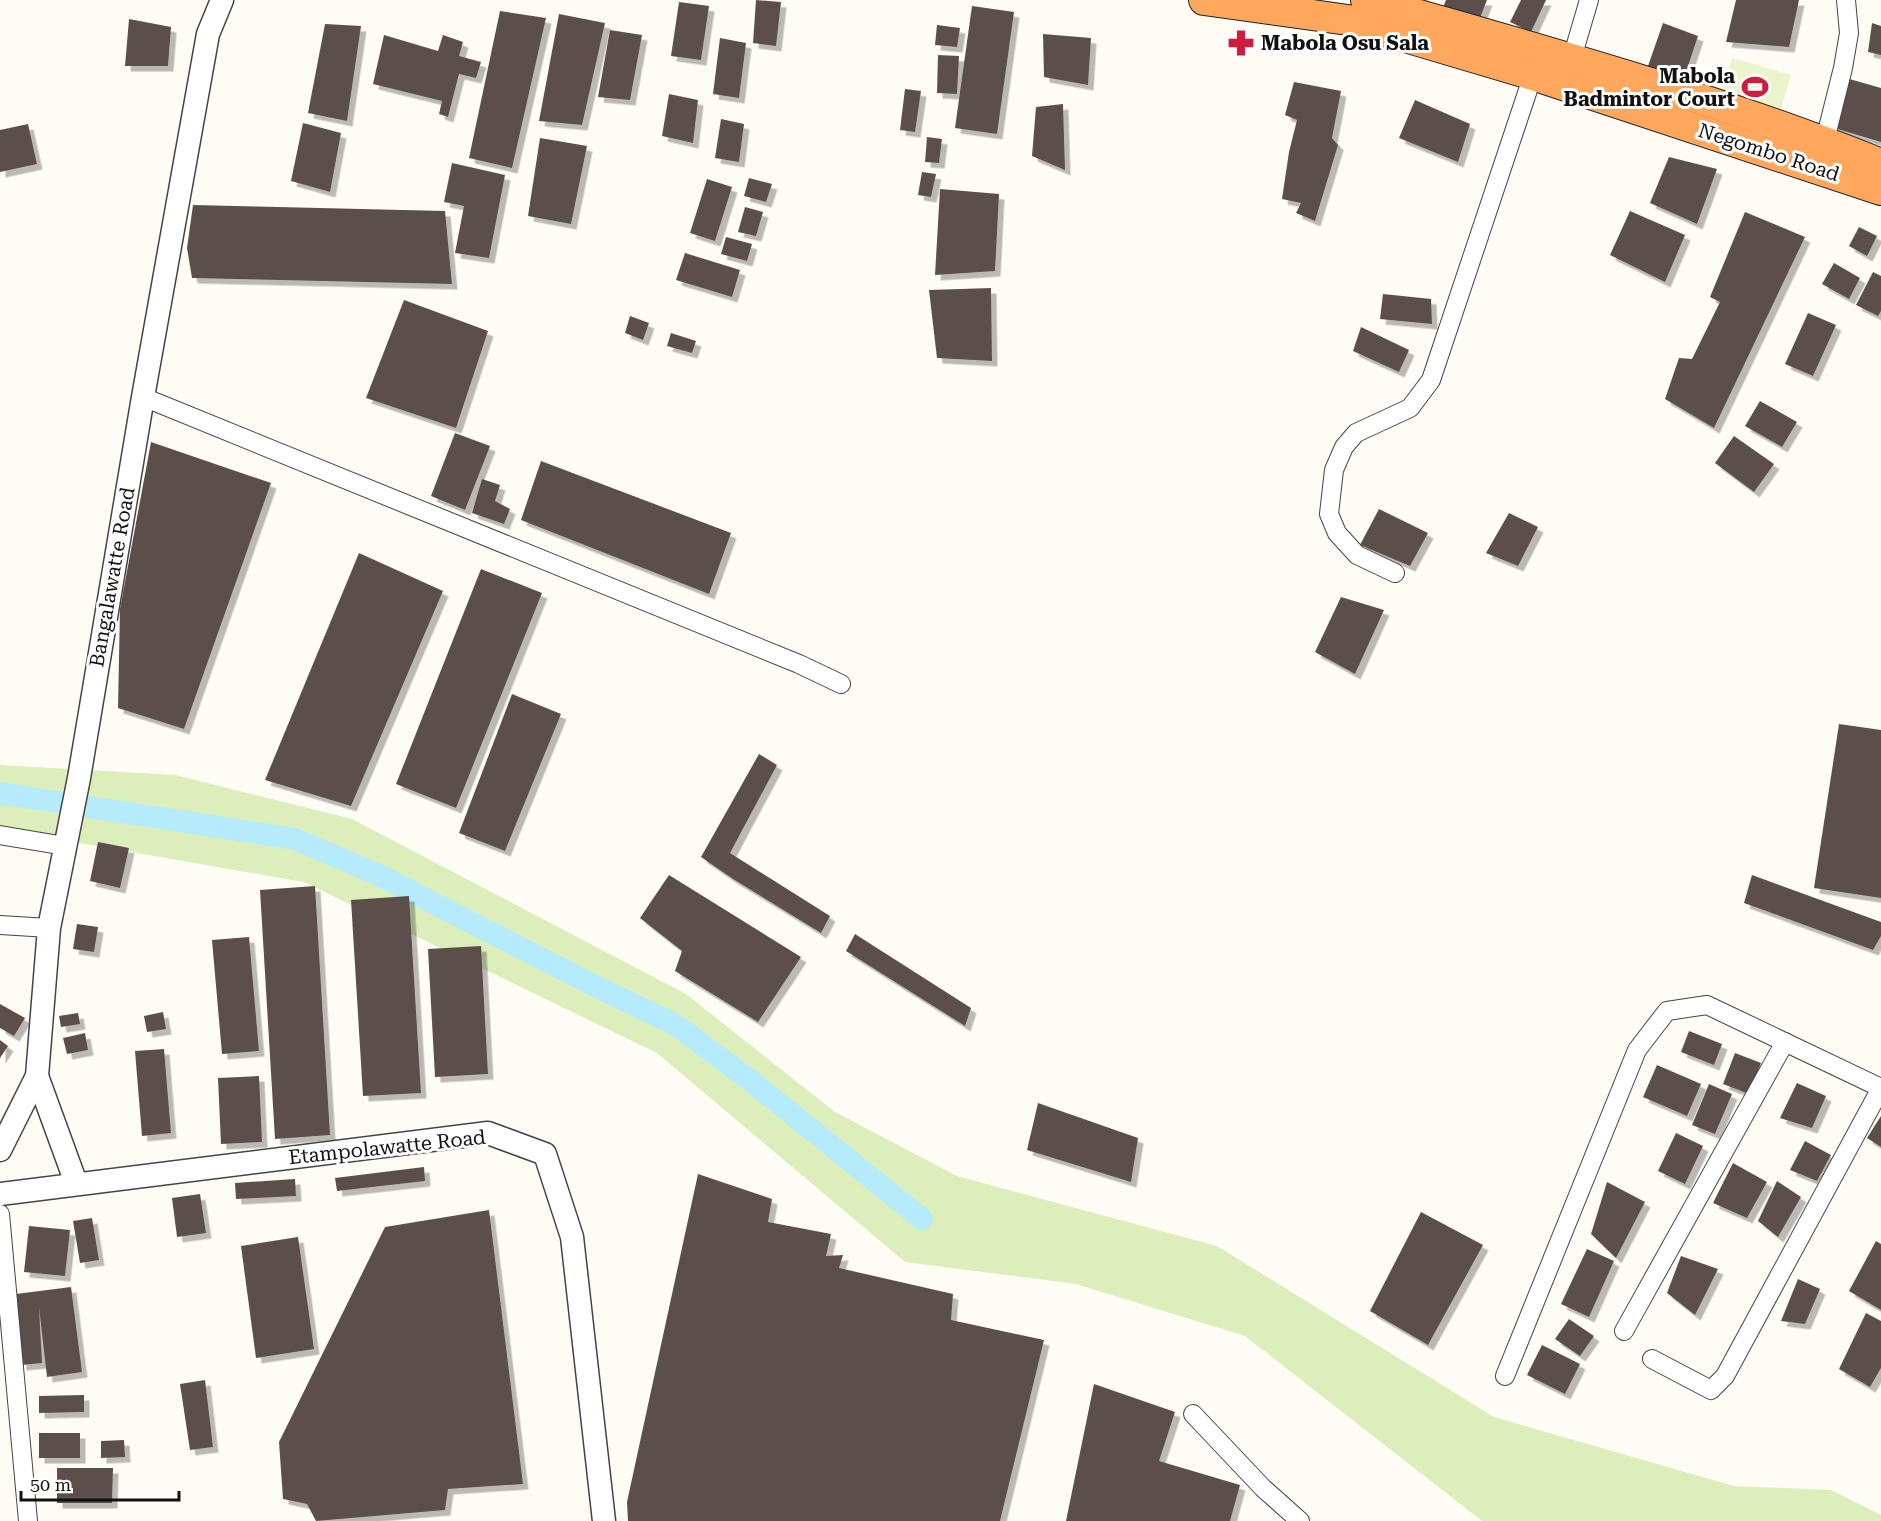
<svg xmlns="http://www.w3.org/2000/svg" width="1881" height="1521" viewBox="0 0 1881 1521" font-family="'Roboto Serif',serif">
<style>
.green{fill:#dceeba}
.pitch{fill:#ecf4cd}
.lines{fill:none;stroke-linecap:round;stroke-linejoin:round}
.canal{stroke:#b5ebfb;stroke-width:22}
.building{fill:#5b504c;filter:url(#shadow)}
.minor-casing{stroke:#444;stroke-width:20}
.tertiary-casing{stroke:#444;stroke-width:25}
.trunk-casing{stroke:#222;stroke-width:32}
.minor{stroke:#fff;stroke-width:18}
.tertiary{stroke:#fff;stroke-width:22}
.trunk{stroke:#ffa75c;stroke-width:30}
.labels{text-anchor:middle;stroke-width:6;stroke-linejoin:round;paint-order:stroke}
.poi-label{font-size:20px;font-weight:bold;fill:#111;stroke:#fff;text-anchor:start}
.street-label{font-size:20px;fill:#111;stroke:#fff}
</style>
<defs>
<filter id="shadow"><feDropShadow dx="5.5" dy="5.5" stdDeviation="0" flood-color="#0004"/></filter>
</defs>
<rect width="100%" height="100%" fill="#fffcf5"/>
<polygon class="green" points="0,765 175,775 352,819 686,994 835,1112 957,1176 1217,1246 1494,1417 1734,1486 1831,1490 1881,1515 1881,1521 1482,1521 1245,1336 1076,1284 905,1262 657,1053 304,882 0,829"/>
<polygon class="pitch" points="1732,58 1791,75 1779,116 1720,99"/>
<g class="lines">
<polyline class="canal" points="0,793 295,839 379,875 599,988 676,1025 751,1081 922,1219 916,1215"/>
</g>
<g class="building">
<polygon points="756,0 781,2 776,46 753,43"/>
<polygon points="1446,0 1487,0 1478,23 1441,13"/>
<polygon points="1521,0 1546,0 1531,32 1510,22"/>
<polygon points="1736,0 1799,0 1789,47 1726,42"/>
<polygon points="679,2 709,6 701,60 671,56"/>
<polygon points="972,6 1014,12 997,134 955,128"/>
<polygon points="500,11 546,18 512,168 469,158"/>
<polygon points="559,14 605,23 582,125 539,121"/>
<polygon points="129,19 171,27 168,66 125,66"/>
<polygon points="1663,23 1698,36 1684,78 1648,66"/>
<polygon points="1872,23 1881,26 1881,55 1868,52"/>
<polygon points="325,24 361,26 347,121 308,113"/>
<polygon points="937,25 960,28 957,47 935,45"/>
<polygon points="610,30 642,35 630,100 598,97"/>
<polygon points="1043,34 1091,38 1088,85 1044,77"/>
<polygon points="384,35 438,51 443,35 463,42 459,56 481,62 476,78 459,74 448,117 439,114 442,101 373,84"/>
<polygon points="720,38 746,43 739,98 713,94"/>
<polygon points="938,55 959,56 957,94 937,93"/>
<polygon points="1846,78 1881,88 1881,142 1831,127"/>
<polygon points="1294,82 1341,91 1332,138 1338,145 1315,221 1296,213 1301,203 1282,199 1289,152 1297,120 1285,115"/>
<polygon points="905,89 921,91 915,132 900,130"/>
<polygon points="669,94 698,100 693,143 662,136"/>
<polygon points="1415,100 1470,124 1458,162 1399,138"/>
<polygon points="1063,104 1065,170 1032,156 1036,107"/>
<polygon points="721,119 744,124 739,162 715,158"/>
<polygon points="303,123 341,133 330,192 291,181"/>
<polygon points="28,124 37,164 0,172 0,130"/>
<polygon points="927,137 942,139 939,163 925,162"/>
<polygon points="540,138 587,146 571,224 528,216"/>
<polygon points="1669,157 1717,169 1697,224 1650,203"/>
<polygon points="452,163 505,175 489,258 455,253 464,206 444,202"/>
<polygon points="922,172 936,174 931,197 918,195"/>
<polygon points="749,178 772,184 766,202 744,196"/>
<polygon points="707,179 732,187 715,241 690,233"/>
<polygon points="940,189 999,194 995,271 935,275"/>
<polygon points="193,205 445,211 452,284 192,278 187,248"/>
<polygon points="745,207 763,212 756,236 738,232"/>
<polygon points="1630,211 1685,235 1665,282 1610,255"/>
<polygon points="1745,212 1805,237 1714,428 1665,399 1679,358 1692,359 1720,302 1710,297"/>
<polygon points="1859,227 1877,236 1867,256 1849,246"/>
<polygon points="726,237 752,244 747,261 721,254"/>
<polygon points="685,253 740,270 732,297 676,280"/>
<polygon points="1834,263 1860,278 1849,299 1822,284"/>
<polygon points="1873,272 1881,276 1881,311 1878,316 1856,305"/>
<polygon points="991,288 992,361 937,358 929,290"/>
<polygon points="1383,294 1431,299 1432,324 1380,319"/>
<polygon points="404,300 488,331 456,428 366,398"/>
<polygon points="1808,313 1836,325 1813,376 1785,364"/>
<polygon points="630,316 649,323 643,340 625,333"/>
<polygon points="1361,327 1409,350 1399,372 1353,351"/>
<polygon points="671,333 696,341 692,353 667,346"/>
<polygon points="1760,401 1797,422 1782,447 1745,426"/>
<polygon points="455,433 490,446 465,510 431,496"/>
<polygon points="1734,436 1774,464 1754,492 1715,463"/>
<polygon points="151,442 271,483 184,729 118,708 120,609"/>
<polygon points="541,461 731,533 709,594 521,520"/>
<polygon points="482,479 500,485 495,501 510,509 504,524 472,513"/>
<polygon points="1379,509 1428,533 1410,566 1360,545"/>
<polygon points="1509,513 1538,527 1518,566 1486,553"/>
<polygon points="359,553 443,591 351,806 265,780"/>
<polygon points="481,569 542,593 456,808 396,784"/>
<polygon points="1341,597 1384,610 1355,674 1315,652"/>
<polygon points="512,694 561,714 505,851 459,833"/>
<polygon points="1839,724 1881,730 1881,898 1814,888"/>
<polygon points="759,754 777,765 730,853 830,916 821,933 733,879 701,857"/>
<polygon points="98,842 129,848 120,888 90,881"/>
<polygon points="669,875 801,957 758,1022 675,971 682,951 640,918"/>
<polygon points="1752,875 1881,922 1881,936 1873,950 1744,903"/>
<polygon points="315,886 330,1135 275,1139 260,890"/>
<polygon points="409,896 421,1093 363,1096 351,900"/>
<polygon points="77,924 98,927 94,952 73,949"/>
<polygon points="855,934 971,1008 965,1026 846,951"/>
<polygon points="249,937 259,1051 222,1054 212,940"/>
<polygon points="481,946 488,1074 435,1077 428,949"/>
<polygon points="0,1004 25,1018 14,1036 0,1028"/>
<polygon points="163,1012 166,1029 147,1032 144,1016"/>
<polygon points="78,1013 80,1024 61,1027 59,1016"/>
<polygon points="1689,1031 1722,1044 1714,1065 1681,1052"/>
<polygon points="85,1033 88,1050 67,1054 63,1038"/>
<polygon points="0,1040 8,1046 0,1058"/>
<polygon points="164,1049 171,1133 142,1136 135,1051"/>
<polygon points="1735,1053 1761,1063 1749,1094 1723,1084"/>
<polygon points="1657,1065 1701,1084 1687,1116 1643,1097"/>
<polygon points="259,1076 262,1142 221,1144 218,1078"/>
<polygon points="1797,1083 1826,1096 1812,1128 1780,1118"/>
<polygon points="1709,1084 1732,1094 1715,1134 1692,1125"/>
<polygon points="1038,1103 1138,1138 1131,1182 1027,1150"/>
<polygon points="1881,1116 1881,1147 1867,1138"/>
<polygon points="1676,1133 1703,1146 1685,1184 1658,1171"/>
<polygon points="1805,1141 1831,1155 1817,1181 1790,1170"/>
<polygon points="1733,1163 1767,1182 1747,1218 1713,1203"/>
<polygon points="424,1167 425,1181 337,1191 335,1178"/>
<polygon points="698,1174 772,1199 768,1222 831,1234 826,1256 843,1255 839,1268 953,1294 951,1320 1044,1340 1000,1521 628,1521 627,1502"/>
<polygon points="295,1179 296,1196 236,1199 235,1183"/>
<polygon points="1777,1181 1801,1197 1778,1237 1758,1221"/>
<polygon points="1607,1182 1645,1202 1616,1258 1591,1234"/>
<polygon points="200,1194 206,1233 177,1237 172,1198"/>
<polygon points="489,1210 523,1484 448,1489 445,1510 316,1521 307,1504 283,1499 279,1442 385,1227"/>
<polygon points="1421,1212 1483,1245 1428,1345 1370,1311"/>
<polygon points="92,1218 99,1260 80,1263 73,1221"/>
<polygon points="29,1226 70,1230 65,1276 24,1272"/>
<polygon points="298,1237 314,1349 256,1358 241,1246"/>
<polygon points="1876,1241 1881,1244 1881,1310 1849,1291"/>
<polygon points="1587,1249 1614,1261 1589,1317 1561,1304"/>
<polygon points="1681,1256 1718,1269 1695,1315 1667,1293"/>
<polygon points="1798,1279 1820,1289 1805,1324 1781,1321"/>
<polygon points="71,1287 82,1372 47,1377 39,1307 42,1363 21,1365 16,1294"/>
<polygon points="1866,1313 1881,1321 1881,1368 1870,1387 1839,1369"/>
<polygon points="1569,1319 1594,1336 1580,1356 1555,1339"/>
<polygon points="1542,1345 1580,1364 1565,1394 1527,1375"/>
<polygon points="205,1380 213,1447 190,1450 180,1384"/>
<polygon points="1094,1384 1175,1412 1159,1461 1240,1485 1230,1521 1066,1521"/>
<polygon points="84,1395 84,1412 39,1413 39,1396"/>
<rect x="39" y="1433" width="41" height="25"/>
<polygon points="124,1440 125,1457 101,1458 101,1441"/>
<polygon points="57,1468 113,1468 112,1503 57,1503"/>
</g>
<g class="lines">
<g class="minor-casing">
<g id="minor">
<polyline points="1572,58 1589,0"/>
<polyline points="1822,152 1843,68 1849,33 1846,0"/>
<polyline points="143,397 799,664 841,684"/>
<polyline points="1395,573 1357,555 1337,533 1329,514 1334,470 1344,447 1356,433 1410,408 1431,380 1533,75"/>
<polyline points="0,835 65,846"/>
<polyline points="0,925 49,928"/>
<polyline points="0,1214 28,1521"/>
<polyline points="1624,1331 1785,1042"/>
<polyline points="1505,1376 1637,1050 1667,1011 1707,1005 1881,1088 1725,1376 1711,1390 1652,1359"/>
<polyline points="1193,1414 1263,1488 1300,1521"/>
</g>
</g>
<g class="tertiary-casing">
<g id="tertiary">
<polyline points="37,1076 76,1183"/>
<polyline points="0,1150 37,1076 49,928 79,778 143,397 208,34 222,0"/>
<polyline points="0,1194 488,1133 545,1154 572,1237 604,1521"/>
</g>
</g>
<g class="trunk-casing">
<g id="trunk">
<polyline points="1204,0 1348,20 1533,75 1881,190"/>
<path d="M1366 0C1539 49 1714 97 1881 164"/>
</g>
</g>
<use href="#minor" class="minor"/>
<use href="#tertiary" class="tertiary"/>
<use href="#trunk" class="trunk"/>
</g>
<defs>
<g id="pharmacy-bare" transform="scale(2.07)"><path d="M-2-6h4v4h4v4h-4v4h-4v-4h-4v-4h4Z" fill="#cf1b3d" stroke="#fff" stroke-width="2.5" paint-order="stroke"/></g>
<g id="stadium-bare" transform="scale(2.07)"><path d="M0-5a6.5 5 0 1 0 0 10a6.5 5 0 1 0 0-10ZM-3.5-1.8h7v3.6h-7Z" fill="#cf1b3d" stroke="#fff" stroke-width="2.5" paint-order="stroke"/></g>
</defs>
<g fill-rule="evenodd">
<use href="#pharmacy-bare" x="1241" y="43"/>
<use href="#stadium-bare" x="1755" y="87"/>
</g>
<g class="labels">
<g class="poi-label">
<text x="1261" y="50">Mabola Osu Sala</text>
<text x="1735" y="83" text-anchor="end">Mabola<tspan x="1735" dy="23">Badmintor Court</tspan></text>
</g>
<g class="street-label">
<text transform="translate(1769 152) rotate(18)" y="7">Negombo Road</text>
<text transform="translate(112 577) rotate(-80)" y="7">Bangalawatte Road</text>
<text transform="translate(387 1147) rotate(-6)" y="7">Etampolawatte Road</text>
</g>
</g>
<path d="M21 1491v9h158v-9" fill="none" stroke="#111111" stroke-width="3"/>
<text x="30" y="1491" font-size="18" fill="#111111" stroke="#ffffff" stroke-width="4.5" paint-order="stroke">50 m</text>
</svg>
